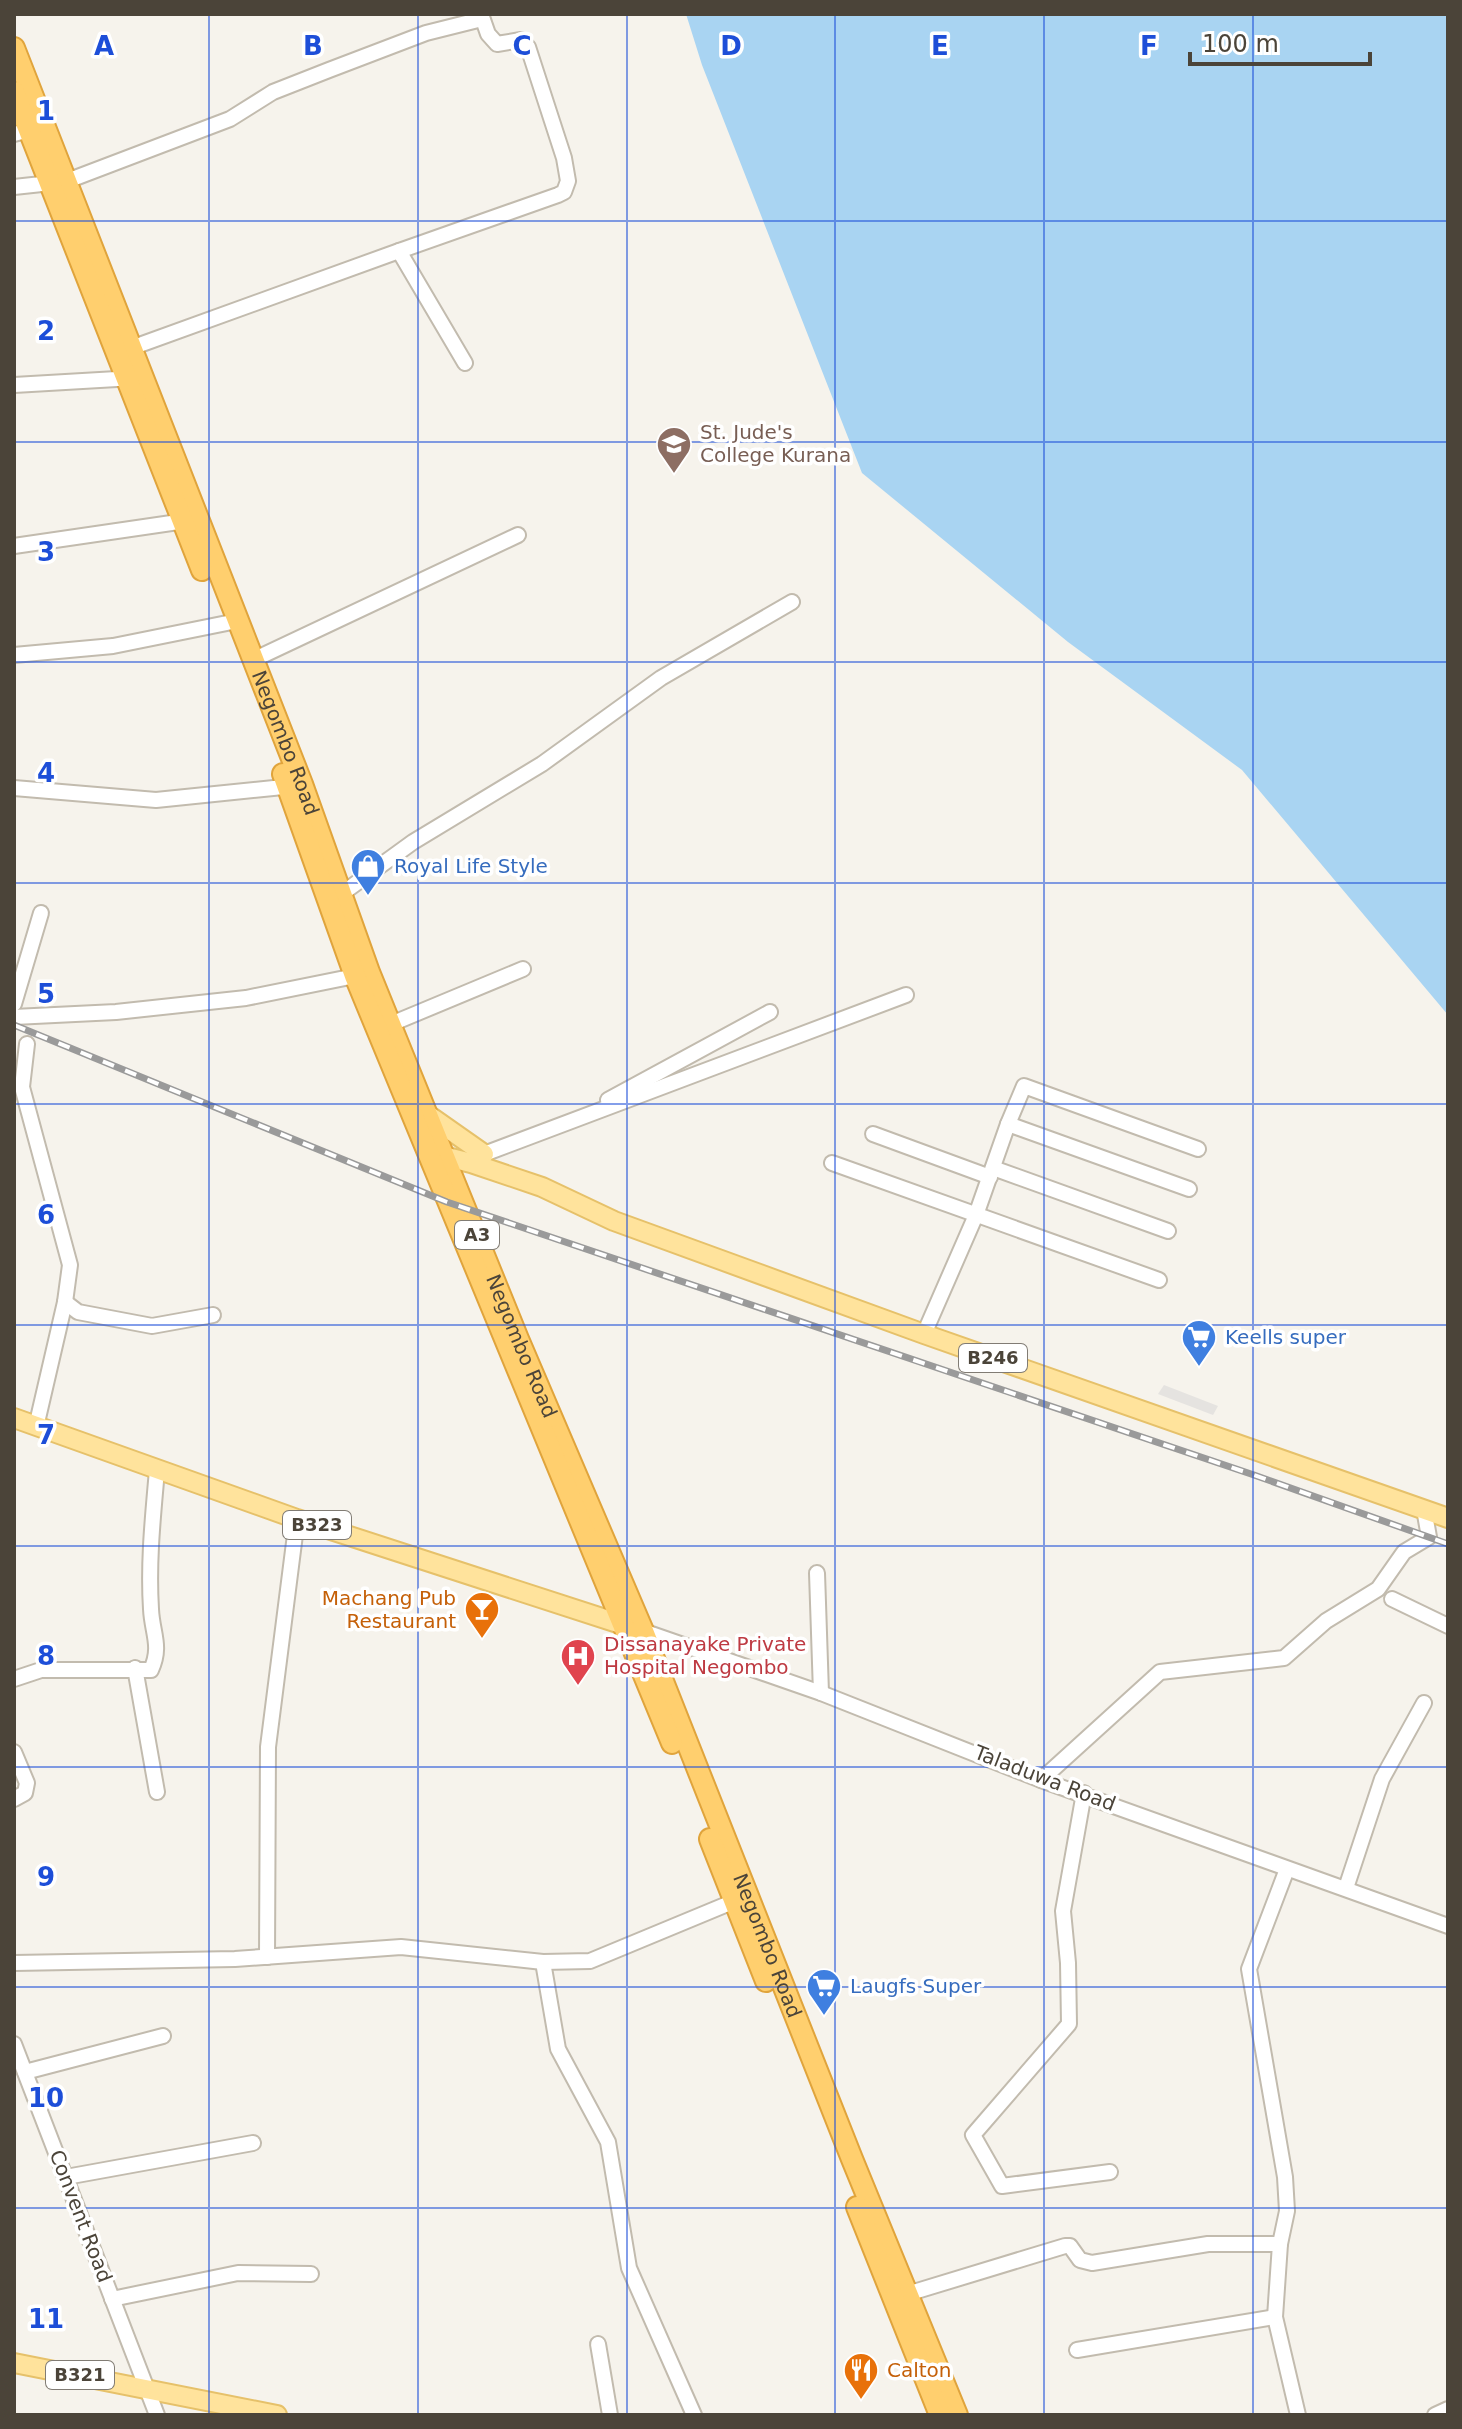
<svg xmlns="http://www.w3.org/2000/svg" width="1462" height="2429" viewBox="0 0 1462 2429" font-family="'DejaVu Sans',sans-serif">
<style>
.parking{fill:#e5e3e0}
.water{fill:#a9d4f2}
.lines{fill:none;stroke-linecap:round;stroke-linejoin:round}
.minor-casing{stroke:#c2bbae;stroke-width:18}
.major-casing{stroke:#e6c16a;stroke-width:22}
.highway-casing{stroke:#e0a43c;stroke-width:24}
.minor{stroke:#fff;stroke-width:14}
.major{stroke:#ffe39c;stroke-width:18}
.highway{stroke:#ffcf6e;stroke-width:20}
.rail-casing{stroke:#9a9a9a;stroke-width:7}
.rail{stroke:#fff;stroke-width:4;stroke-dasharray:12;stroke-linecap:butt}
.grid{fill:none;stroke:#1d4ed8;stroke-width:2;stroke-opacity:0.55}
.labels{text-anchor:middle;stroke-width:7;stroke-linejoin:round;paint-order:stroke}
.shield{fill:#fff;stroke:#817c74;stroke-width:2}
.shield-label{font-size:18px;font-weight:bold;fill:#4b4439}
.education-label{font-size:20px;fill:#785e54;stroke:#fff;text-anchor:start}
.street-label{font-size:20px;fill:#4b4439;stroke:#fff}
.shop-label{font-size:20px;fill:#366cbe;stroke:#fff;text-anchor:start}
.food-label{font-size:20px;fill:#c56008;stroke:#fff;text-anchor:end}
.health-label{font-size:20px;fill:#be3a42;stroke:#fff;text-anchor:start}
.grid-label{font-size:26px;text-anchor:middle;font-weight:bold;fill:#1d4ed8;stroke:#fff;stroke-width:7;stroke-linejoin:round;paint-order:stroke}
</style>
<rect width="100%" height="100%" fill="#f6f3ec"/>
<polygon class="parking" points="1164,1385 1218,1406 1213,1415 1158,1394"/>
<polygon class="water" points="686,14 1448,14 1448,1015 1242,770 1068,642 862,473 702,65"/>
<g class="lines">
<g class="minor-casing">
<g id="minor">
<polyline points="14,134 30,130"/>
<polyline points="67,181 230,119 273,92 329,70 426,33 482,19"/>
<polyline points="14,187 51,183"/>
<polyline points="399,251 558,195 564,192 568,181 564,158 528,47 521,40 497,44 488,34 481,14"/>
<polyline points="131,348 399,251 465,363"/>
<polyline points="14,385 134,378"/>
<polyline points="14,546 192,520"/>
<polyline points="14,655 113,646 237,621"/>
<polyline points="253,660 518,535"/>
<polyline points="14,788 156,800 293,786"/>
<polyline points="340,895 413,842 542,764 661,678 792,602"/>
<polyline points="14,1004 41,913"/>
<polyline points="14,1017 116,1012 246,998 355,976"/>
<polyline points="391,1024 523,969"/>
<polyline points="27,1044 22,1087 70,1265 65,1302 36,1427"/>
<polyline points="608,1100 770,1012"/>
<polyline points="1008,1124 1024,1086 1198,1149"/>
<polyline points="873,1134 990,1177"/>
<polyline points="484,1154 906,995"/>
<polyline points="832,1163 1159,1280"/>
<polyline points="993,1168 1168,1231"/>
<polyline points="65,1302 78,1312 152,1326 213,1315"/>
<polyline points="924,1334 976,1215 1008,1124 1189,1189"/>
<polyline points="817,1573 821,1693"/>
<polyline points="1392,1599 1448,1626"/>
<polyline points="643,1631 821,1693 1041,1780 1448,1926"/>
<polyline points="135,1668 157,1792"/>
<path d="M14 1679 41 1670H151C162 1646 152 1633 151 1609 148 1562 153 1516 157 1470"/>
<polyline points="14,1752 27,1783 25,1793 14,1799"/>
<polyline points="1041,1780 1160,1672 1284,1658 1326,1621 1378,1589 1404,1552 1429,1537 1424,1509"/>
<polyline points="1084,1793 1063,1911 1068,1963 1069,2024 973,2135 1002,2186 1110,2172"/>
<polyline points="1287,1869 1249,1969 1285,2177 1287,2211 1280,2244 1275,2317 1298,2415"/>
<polyline points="1346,1888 1382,1779 1424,1703"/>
<polyline points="267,1957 268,1747 297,1519"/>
<polyline points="543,1962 558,2049 608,2142 629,2268 694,2415"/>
<polyline points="14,1963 235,1959 401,1947 543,1962 590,1961 742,1898"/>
<polyline points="14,2044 157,2415"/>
<polyline points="25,2072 163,2036"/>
<polyline points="66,2177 253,2143"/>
<polyline points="907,2294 1065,2246 1070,2246 1080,2260 1092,2263 1208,2244 1280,2244"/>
<polyline points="112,2299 238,2273 311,2274"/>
<polyline points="598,2344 610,2415"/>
<polyline points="1077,2350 1275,2317"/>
<polyline points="1435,2415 1448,2409"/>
</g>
</g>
<g class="major-casing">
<g id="major">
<polyline points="427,1114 484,1154"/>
<polyline points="435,1154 471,1163 542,1187 614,1221 924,1334 1448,1518"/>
<polyline points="14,1418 297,1519 633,1628"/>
<polyline points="14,2363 277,2415"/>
</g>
</g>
<g class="highway-casing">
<g id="highway">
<path id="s1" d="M14 48 302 784 369 972 518 1339 643 1631 852 2159 957 2415"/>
<polyline points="14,92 202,570"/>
<polyline points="283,774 355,976 672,1743"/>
<polyline points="710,1839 766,1981"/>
<polyline points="857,2207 940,2415"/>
</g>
</g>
<use href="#minor" class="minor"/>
<use href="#major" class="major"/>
<use href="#highway" class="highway"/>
<g class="rail-casing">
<polyline id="rail" points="14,1025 447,1202 1254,1475 1448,1544"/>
</g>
<use href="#rail" class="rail"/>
</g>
<path class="grid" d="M209 14V2415M418 14V2415M627 14V2415M835 14V2415M1044 14V2415M1253 14V2415M14 221H1448M14 442H1448M14 662H1448M14 883H1448M14 1104H1448M14 1325H1448M14 1546H1448M14 1767H1448M14 1987H1448M14 2208H1448"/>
<defs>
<g id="school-pin" transform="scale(1.8)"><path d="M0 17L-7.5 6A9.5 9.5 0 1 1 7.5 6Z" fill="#8d6e63" stroke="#fff"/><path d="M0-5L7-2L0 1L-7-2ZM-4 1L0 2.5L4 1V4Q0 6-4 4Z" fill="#fff"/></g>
<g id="shop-pin" transform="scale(1.8)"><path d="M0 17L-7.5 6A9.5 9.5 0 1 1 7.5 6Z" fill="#3f7fe0" stroke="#fff"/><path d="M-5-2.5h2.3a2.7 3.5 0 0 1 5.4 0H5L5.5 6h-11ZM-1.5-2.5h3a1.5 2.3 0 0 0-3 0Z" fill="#fff"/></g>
<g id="supermarket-pin" transform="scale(1.8)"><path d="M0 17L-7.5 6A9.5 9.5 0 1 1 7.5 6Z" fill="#3f7fe0" stroke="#fff"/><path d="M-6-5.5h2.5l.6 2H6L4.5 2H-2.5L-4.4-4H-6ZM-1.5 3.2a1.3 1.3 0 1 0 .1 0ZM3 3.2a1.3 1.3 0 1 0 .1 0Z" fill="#fff"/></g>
<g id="bar-pin" transform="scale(1.8)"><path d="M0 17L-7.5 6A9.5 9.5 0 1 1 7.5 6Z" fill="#e8710a" stroke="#fff"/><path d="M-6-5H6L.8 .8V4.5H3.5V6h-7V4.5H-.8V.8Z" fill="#fff"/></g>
<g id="hospital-pin" transform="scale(1.8)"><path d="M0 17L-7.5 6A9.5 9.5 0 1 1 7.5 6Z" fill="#e0444e" stroke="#fff"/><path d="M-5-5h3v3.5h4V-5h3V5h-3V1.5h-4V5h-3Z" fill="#fff"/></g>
<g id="restaurant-pin" transform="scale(1.8)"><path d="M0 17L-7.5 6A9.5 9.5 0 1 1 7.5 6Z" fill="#e8710a" stroke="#fff"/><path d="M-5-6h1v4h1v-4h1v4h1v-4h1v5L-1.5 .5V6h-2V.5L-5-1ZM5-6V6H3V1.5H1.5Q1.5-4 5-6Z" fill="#fff"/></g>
</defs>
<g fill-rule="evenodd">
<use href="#school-pin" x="674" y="444"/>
<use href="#shop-pin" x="368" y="866"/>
<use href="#supermarket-pin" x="1199" y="1337"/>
<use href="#bar-pin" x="482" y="1609"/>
<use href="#hospital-pin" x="578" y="1656"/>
<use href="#supermarket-pin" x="824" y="1986"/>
<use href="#restaurant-pin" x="861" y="2370"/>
</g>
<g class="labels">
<g class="shield">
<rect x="455" y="1221" width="44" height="28" rx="6"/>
<rect x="959" y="1344" width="68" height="28" rx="6"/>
<rect x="283" y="1511" width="68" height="28" rx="6"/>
<rect x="46" y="2361" width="68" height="28" rx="6"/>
</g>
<g class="shield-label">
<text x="477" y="1241">A3</text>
<text x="993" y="1364">B246</text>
<text x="317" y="1531">B323</text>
<text x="80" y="2381">B321</text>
</g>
<g class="education-label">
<text x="700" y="439">St. Jude's<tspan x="700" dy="23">College Kurana</tspan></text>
</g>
<g class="street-label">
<text dy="7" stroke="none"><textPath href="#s1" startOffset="746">Negombo Road</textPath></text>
<text dy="7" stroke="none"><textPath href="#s1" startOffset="1394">Negombo Road</textPath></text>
<text transform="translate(1045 1778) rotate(21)" y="7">Taladuwa Road</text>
<text dy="7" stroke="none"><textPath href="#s1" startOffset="2042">Negombo Road</textPath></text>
<text transform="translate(81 2216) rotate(69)" y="7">Convent Road</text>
</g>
<g class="shop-label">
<text x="394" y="873">Royal Life Style</text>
<text x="1225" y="1344">Keells super</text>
<text x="850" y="1993">Laugfs Super</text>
</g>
<g class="food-label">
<text x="456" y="1605">Machang Pub<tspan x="456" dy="23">Restaurant</tspan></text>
<text x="887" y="2377" text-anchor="start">Calton</text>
</g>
<g class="health-label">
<text x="604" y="1651">Dissanayake Private<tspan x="604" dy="23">Hospital Negombo</tspan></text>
</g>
</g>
<g class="grid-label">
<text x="104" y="55">A</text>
<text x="313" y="55">B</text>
<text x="522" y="55">C</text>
<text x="731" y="55">D</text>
<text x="940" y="55">E</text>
<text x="1149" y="55">F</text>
<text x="46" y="120">1</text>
<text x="46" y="340">2</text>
<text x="46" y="561">3</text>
<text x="46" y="782">4</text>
<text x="46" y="1003">5</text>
<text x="46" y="1224">6</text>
<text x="46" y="1444">7</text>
<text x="46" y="1665">8</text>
<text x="46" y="1886">9</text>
<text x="46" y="2107">10</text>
<text x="46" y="2328">11</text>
</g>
<rect width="1462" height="2429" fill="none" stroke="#4b4439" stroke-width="32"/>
<path d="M1190 52v12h180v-12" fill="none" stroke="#4b4439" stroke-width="4"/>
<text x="1202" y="52" font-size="24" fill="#4b4439" stroke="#ffffff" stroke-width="6" paint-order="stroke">100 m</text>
</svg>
